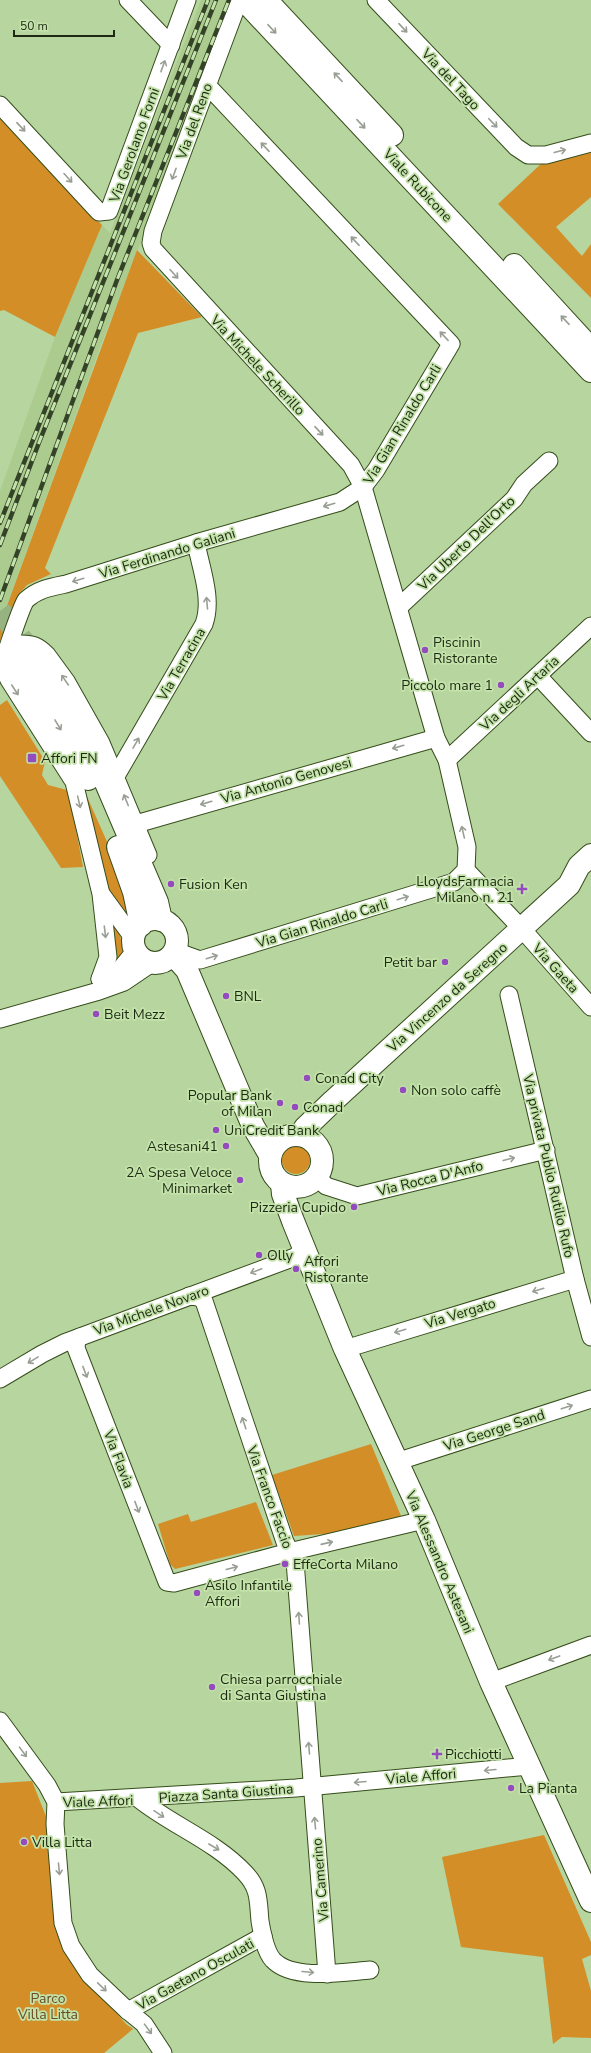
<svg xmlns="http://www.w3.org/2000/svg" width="591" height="2053" viewBox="0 0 591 2053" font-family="'Nunito Sans',sans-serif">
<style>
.built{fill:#abcc8e}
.green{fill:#d38e27}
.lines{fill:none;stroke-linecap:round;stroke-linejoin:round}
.major-tunnel{stroke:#98b382;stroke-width:22;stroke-dasharray:22 11;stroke-linecap:butt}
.minor-casing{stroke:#354d1b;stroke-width:19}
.major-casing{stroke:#354d1b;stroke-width:24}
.highway-casing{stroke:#354d1b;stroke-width:24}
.minor{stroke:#fff;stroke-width:17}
.major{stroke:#fff;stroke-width:22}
.highway{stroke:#fff;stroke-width:22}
.rail-casing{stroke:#344328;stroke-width:4.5}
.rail{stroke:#c4e3aa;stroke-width:3;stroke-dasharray:9;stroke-linecap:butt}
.oneway{stroke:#999f95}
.poi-dot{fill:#944bbe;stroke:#c4e3aa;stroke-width:1.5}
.labels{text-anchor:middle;stroke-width:3.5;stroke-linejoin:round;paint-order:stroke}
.street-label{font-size:14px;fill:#1d2913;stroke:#c4e3aa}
.poi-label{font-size:14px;fill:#1d2913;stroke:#c4e3aa;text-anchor:start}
.park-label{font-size:14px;fill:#6a4c25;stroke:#c4e3aa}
</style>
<rect width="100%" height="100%" fill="#b7d59e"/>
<polygon class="built" points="201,0 235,0 101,345 0,625 0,491 55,337 102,225 110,233"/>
<g class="green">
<polygon points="0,117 102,225 55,337 4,310 0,311"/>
<polygon points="591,152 591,197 556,227 582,256 591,244 591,298 498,204 543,162"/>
<polygon points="137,250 202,317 138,333 45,568 51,574 27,585 18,595 0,641 0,625"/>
<polygon points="7,700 45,761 42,775 48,785 67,790 70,798 83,867 61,868 0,776 0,705"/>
<polygon points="81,783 123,878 130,921 115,903 109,889 100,863 90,811"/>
<path d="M110 914C118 928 123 939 123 956L113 967Z"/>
<circle cx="296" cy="1160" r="14"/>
<polygon points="371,1444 401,1516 352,1532 294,1536 272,1475"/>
<polygon points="256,1502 273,1545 175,1569 170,1564 158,1524 188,1514 191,1522"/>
<polygon points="32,1781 47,1819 59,1936 67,1955 126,2024 133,2029 104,2053 0,2053 0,1783"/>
<polygon points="544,1835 591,1942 591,1955 582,1959 591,1991 591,2038 562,2037 553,2044 543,1957 461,1947 442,1857"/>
</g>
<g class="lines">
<polyline class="major-tunnel" points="0,611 26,645"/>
<g class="minor-casing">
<g id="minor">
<polyline points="128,0 171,45"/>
<polyline points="376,0 516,147 528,155 546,155 591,143"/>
<polyline points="0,105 99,212 109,211 187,0"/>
<polyline points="399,607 514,499 524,484 549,461"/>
<path d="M21 644C33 644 38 646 47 655L66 681 101 743 148 855"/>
<polyline points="538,676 591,733"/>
<polyline points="447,760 591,626"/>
<path d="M116 776 204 624C213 599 201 569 196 543"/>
<polyline points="136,824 436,738"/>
<polyline points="466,870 522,929 591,1007"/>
<polyline points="102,895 134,939"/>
<polyline points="175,951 200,960 454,882 466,870 467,847 447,760 436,738 363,487 351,465 153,249 151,243 153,231 239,0"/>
<path d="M100 979 108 957 101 894 74 782 9 680C6 674 4 669 4 662 5 654 22 605 26 600 38 589 51 587 66 584L196 543 340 502 363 487 376 470 451 344 207 85"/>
<polyline points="100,979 118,972 136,950"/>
<polyline points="509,995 575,1279 591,1337"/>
<polyline points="0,1019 99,991 124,982 152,963"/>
<polyline points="317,1177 326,1186 357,1196 546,1150"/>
<polyline points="189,1296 199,1297 204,1301 285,1542 295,1561 327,1974"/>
<polyline points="80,1337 77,1339 76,1348 167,1582 174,1583 289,1552 424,1520"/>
<polyline points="345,1349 575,1279"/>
<polyline points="0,1379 42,1354 64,1343 295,1257 304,1249"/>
<polyline points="396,1462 591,1399"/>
<polyline points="491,1682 591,1645"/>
<polyline points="0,1721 47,1785 56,1802 55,1824 63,1923 71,1946 90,1975 128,2011 144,2024 163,2053"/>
<path d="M139 1799C173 1826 215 1841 245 1873 260 1889 258 1901 260 1921 262 1933 265 1951 273 1960 293 1981 344 1972 370 1970"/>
<polyline points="56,1802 296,1788 529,1766"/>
<polyline points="128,2011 263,1936"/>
</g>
</g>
<g class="major-casing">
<g id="major">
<polyline points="29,650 63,703 103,776 157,902 161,920"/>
<polyline points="13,658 49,710 88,779"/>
<polyline points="118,847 134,892 141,925"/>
<circle cx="155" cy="941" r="22"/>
<polyline points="173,954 187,970 253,1126 270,1155"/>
<circle cx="296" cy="1161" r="26"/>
<polyline points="301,1135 305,1128 333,1101 569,885 579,866 591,855"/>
<polyline points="282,1184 283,1194 293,1221 345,1349 424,1520 491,1682 591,1901"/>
</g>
</g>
<g class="highway-casing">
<g id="highway">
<polyline points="244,0 591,371"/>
<polyline points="266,0 392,135"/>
<polyline points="514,265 591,349"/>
</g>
</g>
<use href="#minor" class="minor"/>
<use href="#major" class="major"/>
<use href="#highway" class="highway"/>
<g class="rail-casing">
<g id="rail">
<polyline points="0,523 208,0"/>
<polyline points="0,545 40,440 216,0"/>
<polyline points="0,600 117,280 229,0"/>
</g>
</g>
<use href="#rail" class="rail"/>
</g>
<defs><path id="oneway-shaft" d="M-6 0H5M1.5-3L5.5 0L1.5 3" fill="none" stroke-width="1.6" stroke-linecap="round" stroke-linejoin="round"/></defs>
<g class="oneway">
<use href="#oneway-shaft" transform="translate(403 28) rotate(47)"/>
<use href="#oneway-shaft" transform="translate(272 29) rotate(47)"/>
<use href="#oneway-shaft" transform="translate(163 66) rotate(-70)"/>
<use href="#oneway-shaft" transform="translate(338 77) rotate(-133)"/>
<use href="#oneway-shaft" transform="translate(493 123) rotate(46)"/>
<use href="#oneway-shaft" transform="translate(361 124) rotate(47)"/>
<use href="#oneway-shaft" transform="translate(21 127) rotate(47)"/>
<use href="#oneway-shaft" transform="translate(265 147) rotate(-133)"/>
<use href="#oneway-shaft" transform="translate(560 151) rotate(-14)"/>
<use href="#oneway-shaft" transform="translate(174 174) rotate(110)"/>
<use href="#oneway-shaft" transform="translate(68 178) rotate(48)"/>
<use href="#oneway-shaft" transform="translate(355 241) rotate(-133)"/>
<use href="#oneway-shaft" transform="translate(174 274) rotate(48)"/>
<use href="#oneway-shaft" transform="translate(565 320) rotate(-133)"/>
<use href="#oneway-shaft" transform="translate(444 336) rotate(-133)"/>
<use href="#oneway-shaft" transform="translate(319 431) rotate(47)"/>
<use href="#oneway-shaft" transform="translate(329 505) rotate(164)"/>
<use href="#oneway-shaft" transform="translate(78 580) rotate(163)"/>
<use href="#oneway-shaft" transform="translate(207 603) rotate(-95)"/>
<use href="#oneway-shaft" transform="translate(65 680) rotate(-124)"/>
<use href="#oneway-shaft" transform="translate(15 690) rotate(57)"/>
<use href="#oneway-shaft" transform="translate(58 725) rotate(59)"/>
<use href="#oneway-shaft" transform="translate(136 743) rotate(-60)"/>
<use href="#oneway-shaft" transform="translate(398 747) rotate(164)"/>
<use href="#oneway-shaft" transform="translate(126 800) rotate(-112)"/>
<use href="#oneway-shaft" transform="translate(79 802) rotate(77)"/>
<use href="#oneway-shaft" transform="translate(206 803) rotate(164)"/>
<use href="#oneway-shaft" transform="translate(463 832) rotate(-103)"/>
<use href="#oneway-shaft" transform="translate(403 898) rotate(-17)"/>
<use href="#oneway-shaft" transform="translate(105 932) rotate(83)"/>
<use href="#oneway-shaft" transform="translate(212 957) rotate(-17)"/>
<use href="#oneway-shaft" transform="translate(509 1159) rotate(-14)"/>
<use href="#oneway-shaft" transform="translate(256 1271) rotate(159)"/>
<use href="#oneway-shaft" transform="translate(538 1290) rotate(163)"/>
<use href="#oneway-shaft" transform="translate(400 1331) rotate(163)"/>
<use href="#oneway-shaft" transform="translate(33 1360) rotate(149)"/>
<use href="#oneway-shaft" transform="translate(85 1372) rotate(69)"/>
<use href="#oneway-shaft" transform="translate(567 1407) rotate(-18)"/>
<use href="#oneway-shaft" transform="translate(244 1423) rotate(-108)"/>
<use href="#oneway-shaft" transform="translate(137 1507) rotate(69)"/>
<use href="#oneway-shaft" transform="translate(327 1543) rotate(-13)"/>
<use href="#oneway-shaft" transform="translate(232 1568) rotate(-15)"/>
<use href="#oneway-shaft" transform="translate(299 1618) rotate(-94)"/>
<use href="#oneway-shaft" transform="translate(554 1658) rotate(160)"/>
<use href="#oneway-shaft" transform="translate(309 1748) rotate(-95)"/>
<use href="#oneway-shaft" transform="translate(23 1752) rotate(54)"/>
<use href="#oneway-shaft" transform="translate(490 1770) rotate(175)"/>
<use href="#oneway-shaft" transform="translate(360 1782) rotate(175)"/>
<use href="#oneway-shaft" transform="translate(159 1814) rotate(34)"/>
<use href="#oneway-shaft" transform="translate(315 1823) rotate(-95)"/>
<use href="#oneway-shaft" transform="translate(214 1847) rotate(30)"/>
<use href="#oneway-shaft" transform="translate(59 1869) rotate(85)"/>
<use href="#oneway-shaft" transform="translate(308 1972) rotate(5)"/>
<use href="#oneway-shaft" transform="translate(102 1987) rotate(44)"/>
<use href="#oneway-shaft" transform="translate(148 2029) rotate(54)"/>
</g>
<g class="poi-dot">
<circle cx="425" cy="650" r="4"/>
<circle cx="501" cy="685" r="4"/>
<rect x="27" y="753" width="10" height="10" rx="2"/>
<circle cx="171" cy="884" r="4"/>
<path d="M520 883h4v4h4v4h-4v4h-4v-4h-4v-4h4z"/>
<circle cx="445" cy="962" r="4"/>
<circle cx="226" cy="996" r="4"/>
<circle cx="96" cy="1014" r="4"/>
<circle cx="307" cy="1078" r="4"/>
<circle cx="403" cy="1090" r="4"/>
<circle cx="280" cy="1103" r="4"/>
<circle cx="295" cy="1107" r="4"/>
<circle cx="216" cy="1130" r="4"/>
<circle cx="226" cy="1146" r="4"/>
<circle cx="240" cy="1180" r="4"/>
<circle cx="354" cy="1207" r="4"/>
<circle cx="259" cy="1255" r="4"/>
<circle cx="296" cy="1269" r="4"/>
<circle cx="285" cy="1564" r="4"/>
<circle cx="197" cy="1593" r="4"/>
<circle cx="212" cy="1687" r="4"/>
<path d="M435 1748h4v4h4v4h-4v4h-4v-4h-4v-4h4z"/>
<circle cx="511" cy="1788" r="4"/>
<circle cx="24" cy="1842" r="4"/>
</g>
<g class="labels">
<g class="street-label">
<text transform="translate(451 79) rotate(47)" y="5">Via del Tago</text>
<text transform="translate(194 121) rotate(-70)" y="5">Via del Reno</text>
<text transform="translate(134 145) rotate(-70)" y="5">Via Gerolamo Forni</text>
<text transform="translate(418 185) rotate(47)" y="5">Viale Rubicone</text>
<text transform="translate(258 365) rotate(47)" y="5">Via Michele Scherillo</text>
<text transform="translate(402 424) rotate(-59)" y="5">Via Gian Rinaldo Carli</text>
<text transform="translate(466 543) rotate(-44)" y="5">Via Uberto Dell'Orto</text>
<text transform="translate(167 553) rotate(-17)" y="5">Via Ferdinando Galiani</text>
<text transform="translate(181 664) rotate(-60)" y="5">Via Terracina</text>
<text transform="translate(519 693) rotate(-43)" y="5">Via degli Artaria</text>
<text transform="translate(286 780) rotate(-16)" y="5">Via Antonio Genovesi</text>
<text transform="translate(322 923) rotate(-17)" y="5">Via Gian Rinaldo Carli</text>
<text transform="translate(556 968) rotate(48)" y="5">Via Gaeta</text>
<text transform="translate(447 997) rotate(-42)" y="5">Via Vincenzo da Seregno</text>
<text transform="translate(549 1166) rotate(77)" y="5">Via privata Publio Rutilio Rufo</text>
<text transform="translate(430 1178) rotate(-14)" y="5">Via Rocca D'Anfo</text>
<text transform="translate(151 1310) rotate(-20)" y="5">Via Michele Novaro</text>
<text transform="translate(460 1313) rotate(-17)" y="5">Via Vergato</text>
<text transform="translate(494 1430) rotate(-18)" y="5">Via George Sand</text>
<text transform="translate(119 1459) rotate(69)" y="5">Via Flavia</text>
<text transform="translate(270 1497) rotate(70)" y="5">Via Franco Faccio</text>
<text transform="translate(440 1562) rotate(67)" y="5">Via Alessandro Astesani</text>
<text transform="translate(421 1776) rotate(-5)" y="5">Viale Affori</text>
<text transform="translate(226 1793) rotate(-4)" y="5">Piazza Santa Giustina</text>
<text transform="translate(98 1801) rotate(-2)" y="5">Viale Affori</text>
<text transform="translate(320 1880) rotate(-95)" y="5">Via Camerino</text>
<text transform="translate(195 1974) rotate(-29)" y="5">Via Gaetano Osculati</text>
</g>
<g class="poi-label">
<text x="433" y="647">Piscinin<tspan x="433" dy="16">Ristorante</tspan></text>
<text x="493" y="690" text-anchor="end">Piccolo mare 1</text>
<text x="41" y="763">Affori FN</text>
<text x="514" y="886" text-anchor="end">LloydsFarmacia<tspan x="514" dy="16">Milano n. 21</tspan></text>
<text x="179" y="889">Fusion Ken</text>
<text x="437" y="967" text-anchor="end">Petit bar</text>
<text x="234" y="1001">BNL</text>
<text x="104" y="1019">Beit Mezz</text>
<text x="315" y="1083">Conad City</text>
<text x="411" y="1095">Non solo caffè</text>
<text x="272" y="1100" text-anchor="end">Popular Bank<tspan x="272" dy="16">of Milan</tspan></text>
<text x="303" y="1112">Conad</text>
<text x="224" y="1135">UniCredit Bank</text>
<text x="218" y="1151" text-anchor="end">Astesani41</text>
<text x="232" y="1177" text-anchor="end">2A Spesa Veloce<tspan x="232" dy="16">Minimarket</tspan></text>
<text x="346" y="1212" text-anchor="end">Pizzeria Cupido</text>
<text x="267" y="1260">Olly</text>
<text x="304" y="1266">Affori<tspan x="304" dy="16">Ristorante</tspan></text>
<text x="293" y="1569">EffeCorta Milano</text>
<text x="205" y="1590">Asilo Infantile<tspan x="205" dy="16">Affori</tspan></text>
<text x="220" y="1684">Chiesa parrocchiale<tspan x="220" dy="16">di Santa Giustina</tspan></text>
<text x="445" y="1759">Picchiotti</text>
<text x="519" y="1793">La Pianta</text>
<text x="32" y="1847">Villa Litta</text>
</g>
<g class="park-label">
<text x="48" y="2003">Parco<tspan x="48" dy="16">Villa Litta</tspan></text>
</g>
</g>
<path d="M14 30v6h100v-6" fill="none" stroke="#1d2913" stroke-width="2"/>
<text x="20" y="30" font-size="12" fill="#1d2913" stroke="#c4e3aa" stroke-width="3" paint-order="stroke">50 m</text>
</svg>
